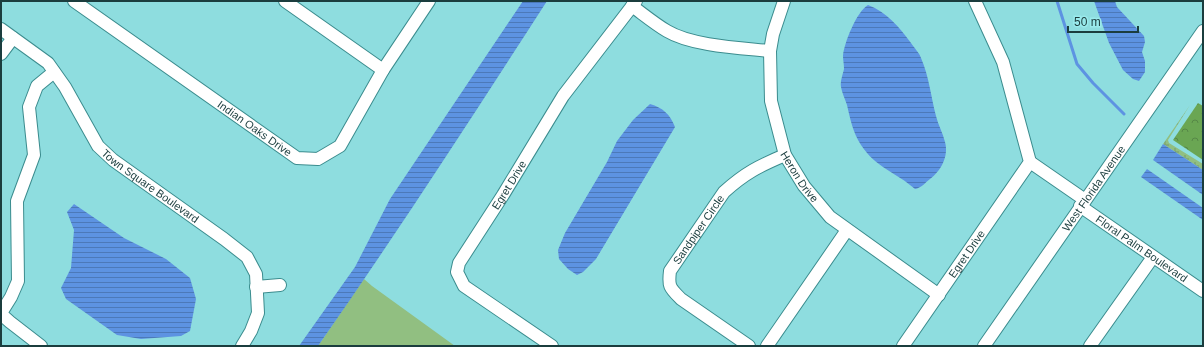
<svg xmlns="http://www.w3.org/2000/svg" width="1204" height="347" viewBox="0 0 1204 347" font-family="Helvetica,sans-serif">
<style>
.green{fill:#91bf81}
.forest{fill:url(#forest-crowns)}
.wetland{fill:url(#wetland-marsh)}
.water{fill:url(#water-rules)}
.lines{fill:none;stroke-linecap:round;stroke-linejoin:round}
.stream{stroke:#5d93e2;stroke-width:3}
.minor-casing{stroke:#3b8c8e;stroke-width:14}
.minor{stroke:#fff;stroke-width:12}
.labels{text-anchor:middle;stroke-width:3.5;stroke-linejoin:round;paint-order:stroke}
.street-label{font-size:11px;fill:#1b3d3e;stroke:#9aeaec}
</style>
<defs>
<pattern id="forest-crowns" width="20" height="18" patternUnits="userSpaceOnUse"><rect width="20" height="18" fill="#6aa653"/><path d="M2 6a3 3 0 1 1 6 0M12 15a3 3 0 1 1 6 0" fill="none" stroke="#568846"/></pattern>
<pattern id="wetland-marsh" width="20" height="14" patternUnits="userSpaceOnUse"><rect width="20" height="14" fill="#91bf81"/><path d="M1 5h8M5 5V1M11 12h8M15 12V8" fill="none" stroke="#769c6b"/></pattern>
<pattern id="water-rules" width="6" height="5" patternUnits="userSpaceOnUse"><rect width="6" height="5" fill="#5d93e2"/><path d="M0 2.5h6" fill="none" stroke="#4c79b9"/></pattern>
</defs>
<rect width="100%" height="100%" fill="#8edddf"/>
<polygon class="green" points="364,279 372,286 455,346 318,346"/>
<polygon class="forest" points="1198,103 1203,106 1203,160 1173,140"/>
<polygon class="wetland" points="1190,105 1168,140 1169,143 1203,164 1203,170 1163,144"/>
<g class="water">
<path d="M523 1H547C472 117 397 233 318 346H299L355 267 390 199Z"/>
<polygon points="1094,1 1115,1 1117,7 1144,36 1145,42 1142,52 1145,61 1145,72 1139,81 1133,79 1123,70 1109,43"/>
<path d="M868 5C887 12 899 27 911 43 914 48 919 52 921 58 929 76 931 97 936 116 938 125 943 133 945 142 949 156 941 171 930 179 925 183 921 188 915 189 896 172 876 168 861 145 853 133 850 118 847 105 845 99 842 93 841 87 840 81 843 74 844 69 844 64 843 60 843 56 844 43 857 11 868 5Z"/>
<path d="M650 104C663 108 670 114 675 127L596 259 583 272 577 275 568 269 559 259 558 250 565 233 607 162 617 141 633 120Z"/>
<polygon points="1163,144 1203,170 1203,195 1153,160"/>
<polygon points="1147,169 1203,208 1203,220 1141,177"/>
<polygon points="74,204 124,238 166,259 190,278 196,299 190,331 181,336 141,339 117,335 66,299 61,288 71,268 74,230 67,212"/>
</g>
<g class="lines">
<polyline class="stream" points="1057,1 1077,64 1093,83 1124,114"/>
<g class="minor-casing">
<g id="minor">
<path id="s1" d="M74 1 297 158 318 159 340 146 383 70 429 1"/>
<polyline points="285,1 383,70"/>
<path id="s2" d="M784 1 773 34 770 51 771 101 785 155 804 186 830 217 939 295"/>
<path d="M632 6C643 14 655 24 667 31 692 46 741 48 770 51"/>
<path id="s3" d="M1 29 48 63 65 87 98 146 113 160 224 239 247 257 256 274 258 313 251 331 242 346"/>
<polyline points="1,54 13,38"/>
<polyline points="1030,162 1085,200"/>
<path id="s4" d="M1080 206 1203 291"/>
<polyline points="256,287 280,285"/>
<polyline points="1,313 11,297 18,281 17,201 34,155 29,107 37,86 54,72"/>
<polyline points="1,314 10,322 41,346"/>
<path id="s5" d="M552 346 464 286 457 272 459 263 503 195 563 96 636 1"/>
<path id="s6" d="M749 346 681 299C670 288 668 287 670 271L724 192C745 173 759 166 785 155"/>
<polyline points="767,346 847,230"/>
<path id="s7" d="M903 346 1030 162 1003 62 975 1"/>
<path id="s8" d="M984 346 1203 31"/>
<polyline points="1090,346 1153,257"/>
</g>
</g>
<use href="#minor" class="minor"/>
</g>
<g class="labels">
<g class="street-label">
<text dy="4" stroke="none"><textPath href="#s1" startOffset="221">Indian Oaks Drive</textPath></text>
<text dy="4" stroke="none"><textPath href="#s2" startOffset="184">Heron Drive</textPath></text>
<text dy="4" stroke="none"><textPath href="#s3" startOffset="221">Town Square Boulevard</textPath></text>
<text dy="4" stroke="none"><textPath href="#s5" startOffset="224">Egret Drive</textPath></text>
<text dy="4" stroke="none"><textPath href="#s8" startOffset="192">West Florida Avenue</textPath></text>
<text dy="4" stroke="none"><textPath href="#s6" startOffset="165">Sandpiper Circle</textPath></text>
<text dy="4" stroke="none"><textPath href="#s4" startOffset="75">Floral Palm Boulevard</textPath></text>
<text dy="4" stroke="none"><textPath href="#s7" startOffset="112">Egret Drive</textPath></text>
</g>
</g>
<rect width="1204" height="347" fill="none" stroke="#1b3d3e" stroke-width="4"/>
<path d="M1068 26v6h70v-6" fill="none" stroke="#1b3d3e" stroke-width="2"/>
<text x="1074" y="26" font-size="12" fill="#1b3d3e" stroke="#9aeaec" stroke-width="3" paint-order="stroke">50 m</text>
</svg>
